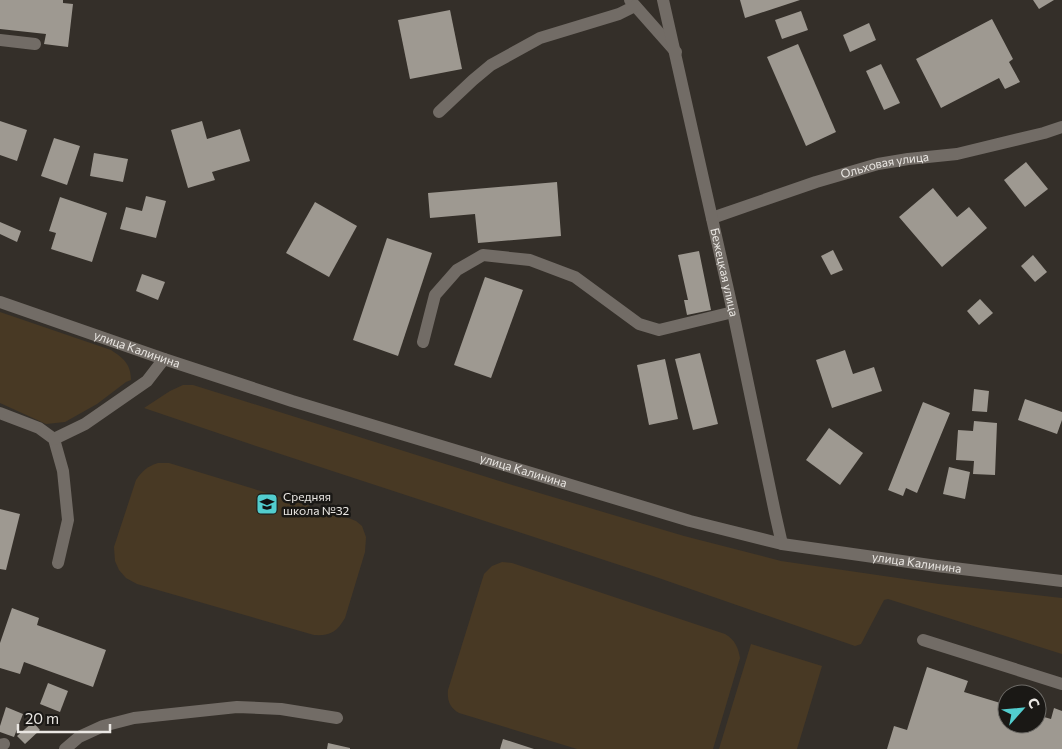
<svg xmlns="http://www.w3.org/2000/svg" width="1062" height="749" viewBox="0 0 1062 749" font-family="Commissioner,sans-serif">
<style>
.green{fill:#483924}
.building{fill:#9e9991}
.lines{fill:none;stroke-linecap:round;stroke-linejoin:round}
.service{stroke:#726c66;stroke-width:12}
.minor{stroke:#726c66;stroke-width:12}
.secondary{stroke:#726c66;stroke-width:12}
.labels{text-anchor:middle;stroke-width:5;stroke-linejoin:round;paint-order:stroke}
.street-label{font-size:12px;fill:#eae7e3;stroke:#1a1815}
.poi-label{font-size:12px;fill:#eae7e3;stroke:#1a1815;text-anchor:start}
</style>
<rect width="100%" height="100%" fill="#342f29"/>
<g class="green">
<path d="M0 312 111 350C123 358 131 364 131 380L126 382 97 404 65 422 46 424 0 403Z"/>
<polygon points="183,385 193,385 509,484 684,536 781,561 939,584 1062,598 1062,654 888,599 884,600 861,644 855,646 653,576 256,446 144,408 170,391"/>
<path d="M158 463H169L346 517 356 521 362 526 366 537 365 552 345 618C337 632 330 636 314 635L137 584 126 578 119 570 115 561 114 547 136 480C142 471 148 466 158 463Z"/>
<path d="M502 562 512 563 725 634C735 640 738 647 740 658L713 749H577L459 713C450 708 447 701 448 690L484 574 492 566Z"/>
<polygon points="751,644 822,666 797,749 719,749"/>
</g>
<g class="building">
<polygon points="0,0 63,0 63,3 73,4 68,47 44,44 46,34 0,29"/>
<polygon points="740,0 800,0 745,18"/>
<polygon points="1033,0 1054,0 1039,9"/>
<polygon points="450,10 462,69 410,79 398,20"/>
<polygon points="801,11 808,30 782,39 775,20"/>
<polygon points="992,19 1013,59 1009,62 1020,82 1005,89 999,78 941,108 916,59"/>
<polygon points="869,23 876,40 850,52 843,35"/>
<polygon points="798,44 836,132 806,146 767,57"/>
<polygon points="881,64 900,103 884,110 866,71"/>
<polygon points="0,121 27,130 17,161 0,155"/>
<polygon points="202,121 207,139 240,129 250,161 212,172 215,180 188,188 171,130"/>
<polygon points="54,138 80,146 67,185 41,176"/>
<polygon points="94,153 128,159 123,182 90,176"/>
<polygon points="1026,162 1048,189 1025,207 1004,180"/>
<polygon points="557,182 561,236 478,243 475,214 430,218 428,193"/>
<polygon points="933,188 957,217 969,207 987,228 942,267 899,217"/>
<polygon points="146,196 166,201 156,238 120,229 126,207 142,211"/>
<polygon points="60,197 107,213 92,262 51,249 56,233 49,231"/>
<polygon points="315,202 357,226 329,277 286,253"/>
<polygon points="0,222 21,231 17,242 0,234"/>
<polygon points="387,238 432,253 398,356 353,340"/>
<polygon points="833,250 843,270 831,275 821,256"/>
<polygon points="699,251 711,310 687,315 684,300 688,300 678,255"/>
<polygon points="1033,255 1047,272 1035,282 1021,266"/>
<polygon points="142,274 165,282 158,300 136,291"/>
<polygon points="485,277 523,290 491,378 454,365"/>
<polygon points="980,299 993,313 979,325 967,311"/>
<polygon points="845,350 853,374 874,367 882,391 832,408 816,360"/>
<polygon points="700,353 718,424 693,430 675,359"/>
<polygon points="665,359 678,419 649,425 637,365"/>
<polygon points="974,389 989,391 987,412 972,411"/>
<polygon points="1025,399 1062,412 1062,420 1057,434 1018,420"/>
<polygon points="923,402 950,413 917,493 906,488 903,496 888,490"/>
<polygon points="974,421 997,423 995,475 973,474 974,461 956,460 958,430 973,431"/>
<polygon points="829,428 863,453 840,485 806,460"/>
<polygon points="949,467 970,472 965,499 943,494"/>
<polygon points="0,509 20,514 6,570 0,569"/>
<polygon points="12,608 39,618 37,625 106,650 93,687 24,662 20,674 0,668 0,643"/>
<polygon points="927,667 968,681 964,692 1007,705 1007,724 1037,724 1037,715 1051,719 1054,708 1062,711 1062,749 887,749 894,726 907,730"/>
<polygon points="48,683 68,691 60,712 40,704"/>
<polygon points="6,707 23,714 14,737 0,732 0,726"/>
<polygon points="33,722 40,730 25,744 17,736"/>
<polygon points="503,739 534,749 500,749"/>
<polygon points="328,743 350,748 350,749 327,749"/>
</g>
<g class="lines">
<g class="service">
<polyline points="630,0 676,52"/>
<polyline points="0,40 35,44"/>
<polyline points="439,112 473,80 491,65 540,38 619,14 635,6"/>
<path id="s1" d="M712 218 816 182 878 164 908 159 957 154 1044 133 1062 127"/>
<polyline points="423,342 435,295 457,270 483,255 530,260 575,277 639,324 659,330 733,312"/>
<polyline points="0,413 39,428 54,439 63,471 68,520 58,563"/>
<polyline points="54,439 85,424 147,381 164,359"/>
<polyline points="923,640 1062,684"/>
<polyline points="0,745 4,744"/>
<polyline points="65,749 79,737 103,726 134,718 237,707 281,709 337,718"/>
</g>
<path class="minor" id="s2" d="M663 0 733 312 775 513 782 544"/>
<path class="secondary" id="s3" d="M0 302 164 359 292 401 690 521 782 544 937 566 1062 581"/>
</g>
<defs>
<g id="school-square" transform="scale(1.125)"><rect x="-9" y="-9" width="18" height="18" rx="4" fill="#52cdce" stroke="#1a1815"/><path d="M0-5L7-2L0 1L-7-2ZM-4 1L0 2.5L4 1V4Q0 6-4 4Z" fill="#111"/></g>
</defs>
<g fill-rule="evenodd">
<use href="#school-square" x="267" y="504"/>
</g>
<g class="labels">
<g class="street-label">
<text dy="4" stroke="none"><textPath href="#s1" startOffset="181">Ольховая улица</textPath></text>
<text dy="4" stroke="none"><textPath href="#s2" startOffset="279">Бежецкая улица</textPath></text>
<text dy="4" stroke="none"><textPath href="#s3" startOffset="145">улица Калинина</textPath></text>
<text dy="4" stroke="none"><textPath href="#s3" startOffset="550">улица Калинина</textPath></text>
<text dy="4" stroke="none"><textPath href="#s3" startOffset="955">улица Калинина</textPath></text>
</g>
<g class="poi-label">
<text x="283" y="501">Средняя<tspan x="283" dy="14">школа №32</tspan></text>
</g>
</g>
<g transform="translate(1022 709) rotate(63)"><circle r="24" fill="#1a1815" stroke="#6d6b67"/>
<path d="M0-4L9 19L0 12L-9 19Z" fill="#52cdce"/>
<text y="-8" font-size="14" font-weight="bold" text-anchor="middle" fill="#eae7e3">С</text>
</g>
<path d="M18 724v8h92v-8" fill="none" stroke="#eae7e3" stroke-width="2.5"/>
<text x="25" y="724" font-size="15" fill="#eae7e3" stroke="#1a1815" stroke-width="4" paint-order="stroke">20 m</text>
</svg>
